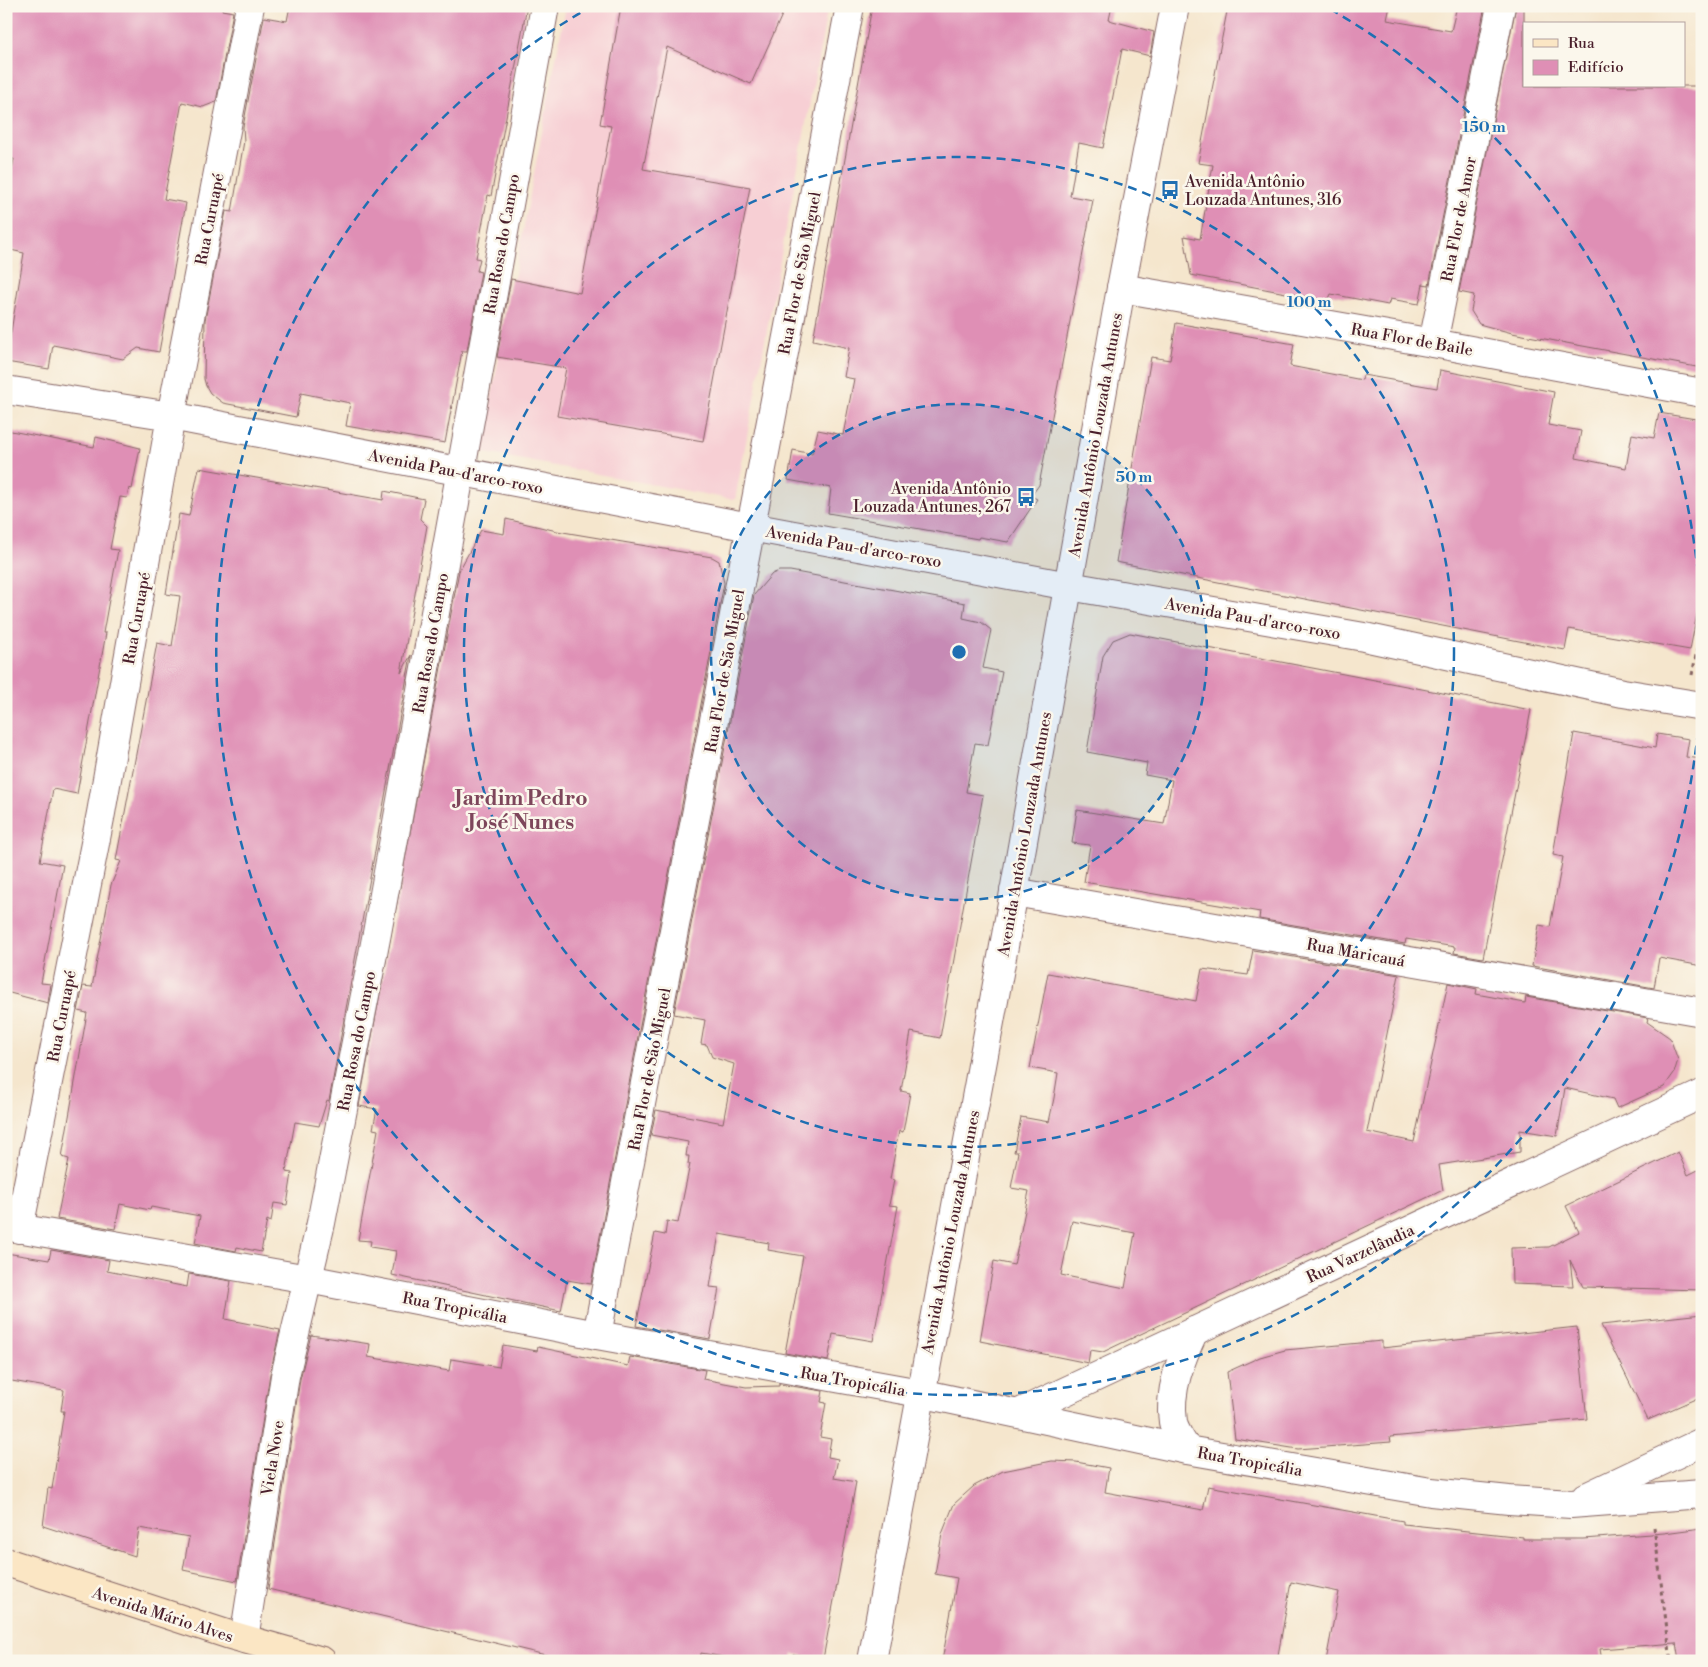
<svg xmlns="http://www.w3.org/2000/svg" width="1708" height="1667" viewBox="0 0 1708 1667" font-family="'Libre Bodoni',serif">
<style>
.built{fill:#f7cfd4}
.building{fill:#df8fb5;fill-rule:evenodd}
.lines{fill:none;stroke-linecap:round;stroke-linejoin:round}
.street-casing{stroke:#866564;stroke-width:30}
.secondary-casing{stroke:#866564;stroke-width:30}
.path{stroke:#866564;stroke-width:3;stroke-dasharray:4 4;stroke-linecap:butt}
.street{stroke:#fff;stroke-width:28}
.secondary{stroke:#fbe6c4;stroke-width:28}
.ring{fill:none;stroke:#1f6fb2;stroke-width:2.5;stroke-dasharray:9 6}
.labels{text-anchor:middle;stroke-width:5;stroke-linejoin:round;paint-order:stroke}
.poi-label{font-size:16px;fill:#4a1f2b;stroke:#fbf7ec;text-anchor:start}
.street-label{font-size:16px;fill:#4a1f2b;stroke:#fbf7ec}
.district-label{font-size:21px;font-weight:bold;fill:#7e465b;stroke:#fbf7ec}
.centre{fill:#1f6fb2;stroke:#fbf7ec;stroke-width:2.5}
.ring-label{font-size:15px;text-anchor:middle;font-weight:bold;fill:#1f6fb2;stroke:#fbf7ec;stroke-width:5;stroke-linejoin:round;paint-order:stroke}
</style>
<rect width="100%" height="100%" fill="#fbf7ec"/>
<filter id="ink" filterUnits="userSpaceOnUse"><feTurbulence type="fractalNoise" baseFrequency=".02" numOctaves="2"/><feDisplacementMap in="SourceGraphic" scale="10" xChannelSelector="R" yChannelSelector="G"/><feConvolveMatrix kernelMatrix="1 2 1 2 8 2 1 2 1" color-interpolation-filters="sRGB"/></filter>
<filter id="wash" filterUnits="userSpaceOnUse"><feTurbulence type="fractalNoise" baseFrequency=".0096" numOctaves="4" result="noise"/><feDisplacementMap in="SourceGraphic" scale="20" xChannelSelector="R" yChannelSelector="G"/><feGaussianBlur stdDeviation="1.12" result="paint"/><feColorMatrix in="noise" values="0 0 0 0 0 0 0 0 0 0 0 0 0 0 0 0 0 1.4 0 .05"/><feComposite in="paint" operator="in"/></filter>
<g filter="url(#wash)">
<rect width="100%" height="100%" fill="#f5e6cd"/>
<polygon class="built" points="566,6 828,6 735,500 481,452"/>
<g id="blocks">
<g class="building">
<polygon points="6,6 223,6 222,10 233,12 216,102 203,107 182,102 164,199 186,203 159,352 138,348 123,359 53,345 49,369 6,362 24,253 6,249 6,200 14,159 6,158"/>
<polygon points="290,6 527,6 491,196 488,195 476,258 480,259 477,271 481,272 467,351 462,351 445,443 346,426 350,403 301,393 296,417 223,403 210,393 206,386 204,379 205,320 226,211 232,212 244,141 243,127 264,17 287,21"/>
<polygon points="621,6 786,6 751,84 667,47 643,169 750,187 703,441 557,416 566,368 497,357 511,279 580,293 611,126 600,124"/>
<polygon points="872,6 1112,6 1109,20 1154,32 1150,56 1122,49 1103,148 1079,143 1070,196 1093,200 1039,485 1031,496 1037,499 1008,542 979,537 978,539 828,513 831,488 788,480 793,450 812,454 818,430 843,435 854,379 844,377 849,348 813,340"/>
<polygon points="1228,6 1390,6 1387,20 1451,31 1457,6 1485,6 1429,285 1423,284 1419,304 1390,299 1388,305 1331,294 1328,301 1191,275 1184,236 1200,239 1213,165 1198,163"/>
<polygon points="1516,6 1524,6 1524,86 1702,86 1702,368 1512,333 1479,324 1471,311 1474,295 1459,292"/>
<polygon points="1176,323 1294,344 1290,366 1362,380 1363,375 1437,388 1440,370 1554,392 1548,425 1581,431 1576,458 1626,468 1632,434 1654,438 1659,413 1702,420 1702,588 1690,650 1569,629 1565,650 1116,562 1151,357 1170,360"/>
<polygon points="6,430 94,447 96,437 140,448 132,489 129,488 127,498 120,497 110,549 118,550 103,633 106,633 77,794 53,789 40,861 63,865 41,983 51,984 48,1003 6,992"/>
<polygon points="199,468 383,500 384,491 424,499 420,519 427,526 401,673 411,655 329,1101 327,1100 319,1126 295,1122 286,1172 292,1173 287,1205 274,1203 271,1222 267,1220 261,1252 237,1247 236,1251 195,1243 200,1216 151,1207 150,1210 120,1204 115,1229 57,1219 69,1159 62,1157 87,1013 78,1011 83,986 92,987 111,885 121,861 116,860 157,643 172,646 180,596 166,594 179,514 189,516"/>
<polygon points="506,519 557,531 712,557 719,561 724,583 591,1284 567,1280 561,1311 392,1275 396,1251 370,1247 371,1241 358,1240 378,1130 373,1129 377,1109 359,1106 459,571 481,530 504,534"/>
<polygon points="779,571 790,571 965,603 963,618 981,622 991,630 983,668 1002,672 988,745 975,743 966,792 983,795 940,1038 911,1032 901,1091 910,1093 903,1132 899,1131 890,1179 894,1180 889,1205 898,1206 873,1341 833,1334 828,1361 785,1353 803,1256 768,1250 769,1243 719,1234 710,1287 719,1288 710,1339 636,1326 655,1233 665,1235 667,1221 678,1223 690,1164 688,1164 689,1156 686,1156 688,1142 651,1135 656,1110 723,1123 734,1064 712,1057 707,1045 701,1044 705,1020 674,1014 754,595 772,574"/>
<polygon points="1130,633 1531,710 1483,958 1454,953 1455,947 1406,939 1405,944 1259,919 1260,912 1084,882 1090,845 1072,843 1077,810 1164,824 1172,780 1145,775 1147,763 1087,752 1103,656 1113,640"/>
<polygon points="1574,733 1655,748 1657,734 1689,739 1686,757 1702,759 1702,966 1659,958 1654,988 1532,966 1539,925 1550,927 1563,857 1553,855"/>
<path d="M1253 950 1399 975 1367 1132 1414 1142 1448 983 1477 989 1476 994 1525 1003 1526 997 1648 1018 1647 1022 1670 1038 1678 1060 1674 1073 1664 1087 1617 1108 1613 1099 1565 1088 1557 1136 1520 1130V1152L1439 1165 1443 1190 1103 1352 1090 1350 1088 1363 980 1341 994 1261 1014 1265 1029 1191 1011 1188 1018 1152H1014L1021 1117 1049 1122 1054 1098 1058 1073 1030 1068 1048 973 1196 1001 1202 969 1248 975ZM1072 1221 1135 1233 1125 1288 1061 1275Z"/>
<polygon points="1678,1152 1688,1175 1702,1168 1702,1290 1583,1287 1570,1260 1573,1286 1512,1284 1511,1248 1549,1247 1579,1232 1566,1206"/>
<polygon points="51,1250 109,1260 107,1271 187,1287 189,1274 231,1281 225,1319 280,1330 270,1374 237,1581 183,1570 189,1537 139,1528 135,1556 43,1526 48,1488 52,1489 64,1411 61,1411 64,1390 6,1380 6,1253 49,1260"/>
<polygon points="1702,1314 1702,1396 1648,1420 1601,1325"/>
<polygon points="1577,1327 1587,1419 1390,1437 1391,1442 1298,1449 1235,1439 1227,1372 1260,1357 1285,1350 1382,1341 1382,1348"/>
<polygon points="311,1335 370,1344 368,1357 449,1371 451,1359 499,1367 503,1345 537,1351 538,1347 628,1366 630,1357 705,1370 703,1379 746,1387 779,1386 779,1384 823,1391 821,1402 826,1403 820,1437 831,1439 828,1457 838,1459 834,1478 856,1482 823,1659 793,1654 792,1661 746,1661 701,1653 700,1661 670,1656 670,1661 571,1661 268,1589 300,1379"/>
<polygon points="1052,1461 1076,1462 1109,1468 1105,1492 1203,1510 1208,1486 1403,1521 1403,1524 1523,1537 1523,1539 1583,1539 1664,1533 1702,1528 1702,1661 1679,1661 1676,1643 1600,1649 1602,1661 1326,1661 1339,1592 1291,1582 1277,1661 1230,1661 1200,1656 1199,1661 942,1661 957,1578 935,1574 942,1534 954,1504 974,1486 1003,1471"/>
</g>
</g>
</g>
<g filter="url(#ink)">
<use href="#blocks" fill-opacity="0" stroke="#866564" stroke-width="1"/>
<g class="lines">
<g class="street-casing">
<g id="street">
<polyline points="1121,288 1433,343 1702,393"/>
<polyline points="1433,343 1501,6"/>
<polyline points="6,390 171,416 750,527 1069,586 1364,637 1623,693 1702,706"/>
<polyline points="1014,892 1702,1012"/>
<polyline points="6,1226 308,1279 597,1335 920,1393 1187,1450 1431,1492 1509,1500 1571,1504 1702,1494"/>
<polyline points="19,1229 101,813 171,416 250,6"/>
<polyline points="597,1335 850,6"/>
<polyline points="1019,1413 1702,1094"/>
<path d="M1187 1450C1183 1442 1174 1431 1173 1422 1168 1391 1181 1359 1194 1331"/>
<polyline points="1586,1497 1702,1442"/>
<polyline points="244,1639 285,1376 321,1223 377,933 545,6"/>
<polyline points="872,1661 1014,892 1121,288 1175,6"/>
</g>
</g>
<g class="secondary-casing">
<polyline id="secondary" points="6,1562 227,1634 322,1661"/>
</g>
<g class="path">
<polyline points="1692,675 1702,626"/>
<polyline points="1654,1527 1671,1661"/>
</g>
<use href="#street" class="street"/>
<use href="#secondary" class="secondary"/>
</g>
</g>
<circle cx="959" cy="652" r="248" fill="#1f6fb2" fill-opacity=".12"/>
<g class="ring">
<circle cx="959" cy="652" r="248"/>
<circle cx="959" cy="652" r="495"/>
<path d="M1702 671A743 743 0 1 1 587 9M1330 9A743 743 0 0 1 1702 633"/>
</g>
<defs>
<g id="bus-bare" transform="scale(1.5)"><path d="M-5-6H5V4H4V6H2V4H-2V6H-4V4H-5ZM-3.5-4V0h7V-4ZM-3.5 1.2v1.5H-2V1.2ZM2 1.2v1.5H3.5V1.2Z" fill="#1f6fb2" stroke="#fbf7ec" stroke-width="2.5" paint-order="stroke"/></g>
</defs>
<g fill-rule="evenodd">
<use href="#bus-bare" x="1170" y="190"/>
<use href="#bus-bare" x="1026" y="497"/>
</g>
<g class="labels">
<g class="poi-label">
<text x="1185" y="187">Avenida Antônio<tspan x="1185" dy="18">Louzada Antunes, 316</tspan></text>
<text x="1011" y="494" text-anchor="end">Avenida Antônio<tspan x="1011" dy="18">Louzada Antunes, 267</tspan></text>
</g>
<g class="street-label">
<text transform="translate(209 219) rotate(-79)" y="6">Rua Curuapé</text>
<text transform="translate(1458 219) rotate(-79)" y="6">Rua Flor de Amor</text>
<text transform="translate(501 244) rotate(-80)" y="6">Rua Rosa do Campo</text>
<text transform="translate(799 273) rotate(-79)" y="6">Rua Flor de São Miguel</text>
<text transform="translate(1412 339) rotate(10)" y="6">Rua Flor de Baile</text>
<text transform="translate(1095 435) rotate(-80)" y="6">Avenida Antônio Louzada Antunes</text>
<text transform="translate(456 471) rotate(11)" y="6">Avenida Pau-d'arco-roxo</text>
<text transform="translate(854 546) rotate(10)" y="6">Avenida Pau-d'arco-roxo</text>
<text transform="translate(136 618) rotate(-80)" y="6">Rua Curuapé</text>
<text transform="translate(1253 618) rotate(10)" y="6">Avenida Pau-d'arco-roxo</text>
<text transform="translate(430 643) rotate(-80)" y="6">Rua Rosa do Campo</text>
<text transform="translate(724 671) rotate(-80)" y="6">Rua Flor de São Miguel</text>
<text transform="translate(1024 834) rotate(-80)" y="6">Avenida Antônio Louzada Antunes</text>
<text transform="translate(1356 952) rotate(10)" y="6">Rua Maricauá</text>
<text transform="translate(61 1016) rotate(-79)" y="6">Rua Curuapé</text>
<text transform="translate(356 1041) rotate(-79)" y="6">Rua Rosa do Campo</text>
<text transform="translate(649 1069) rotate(-79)" y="6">Rua Flor de São Miguel</text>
<text transform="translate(950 1232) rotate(-79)" y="6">Avenida Antônio Louzada Antunes</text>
<text transform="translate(1360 1253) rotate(-25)" y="6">Rua Varzelândia</text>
<text transform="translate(455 1307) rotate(11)" y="6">Rua Tropicália</text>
<text transform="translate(853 1381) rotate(10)" y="6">Rua Tropicália</text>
<text transform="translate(272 1458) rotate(-81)" y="6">Viela Nove</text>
<text transform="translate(1250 1461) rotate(10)" y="6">Rua Tropicália</text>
<text transform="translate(163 1614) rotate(18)" y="6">Avenida Mário Alves</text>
</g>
<g class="district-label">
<text x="521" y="805">Jardim Pedro<tspan x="521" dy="24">José Nunes</tspan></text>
</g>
</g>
<circle cx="959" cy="652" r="8" class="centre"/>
<g class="ring-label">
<text x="1484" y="132">150 m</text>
<text x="1309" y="307">100 m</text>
<text x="1134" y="482">50 m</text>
</g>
<rect width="1708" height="1667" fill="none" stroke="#fbf7ec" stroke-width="25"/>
<rect x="1523" y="22" width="162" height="65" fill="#fbf7ec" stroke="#b4a19f"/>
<rect x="1533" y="39" width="25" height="8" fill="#fbe6c4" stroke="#b4a19f"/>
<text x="1568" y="48" font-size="15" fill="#4a1f2b">Rua</text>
<rect x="1533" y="60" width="25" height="15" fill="#df8fb5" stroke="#b4a19f"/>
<text x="1568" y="72" font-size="15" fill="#4a1f2b">Edifício</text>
</svg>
